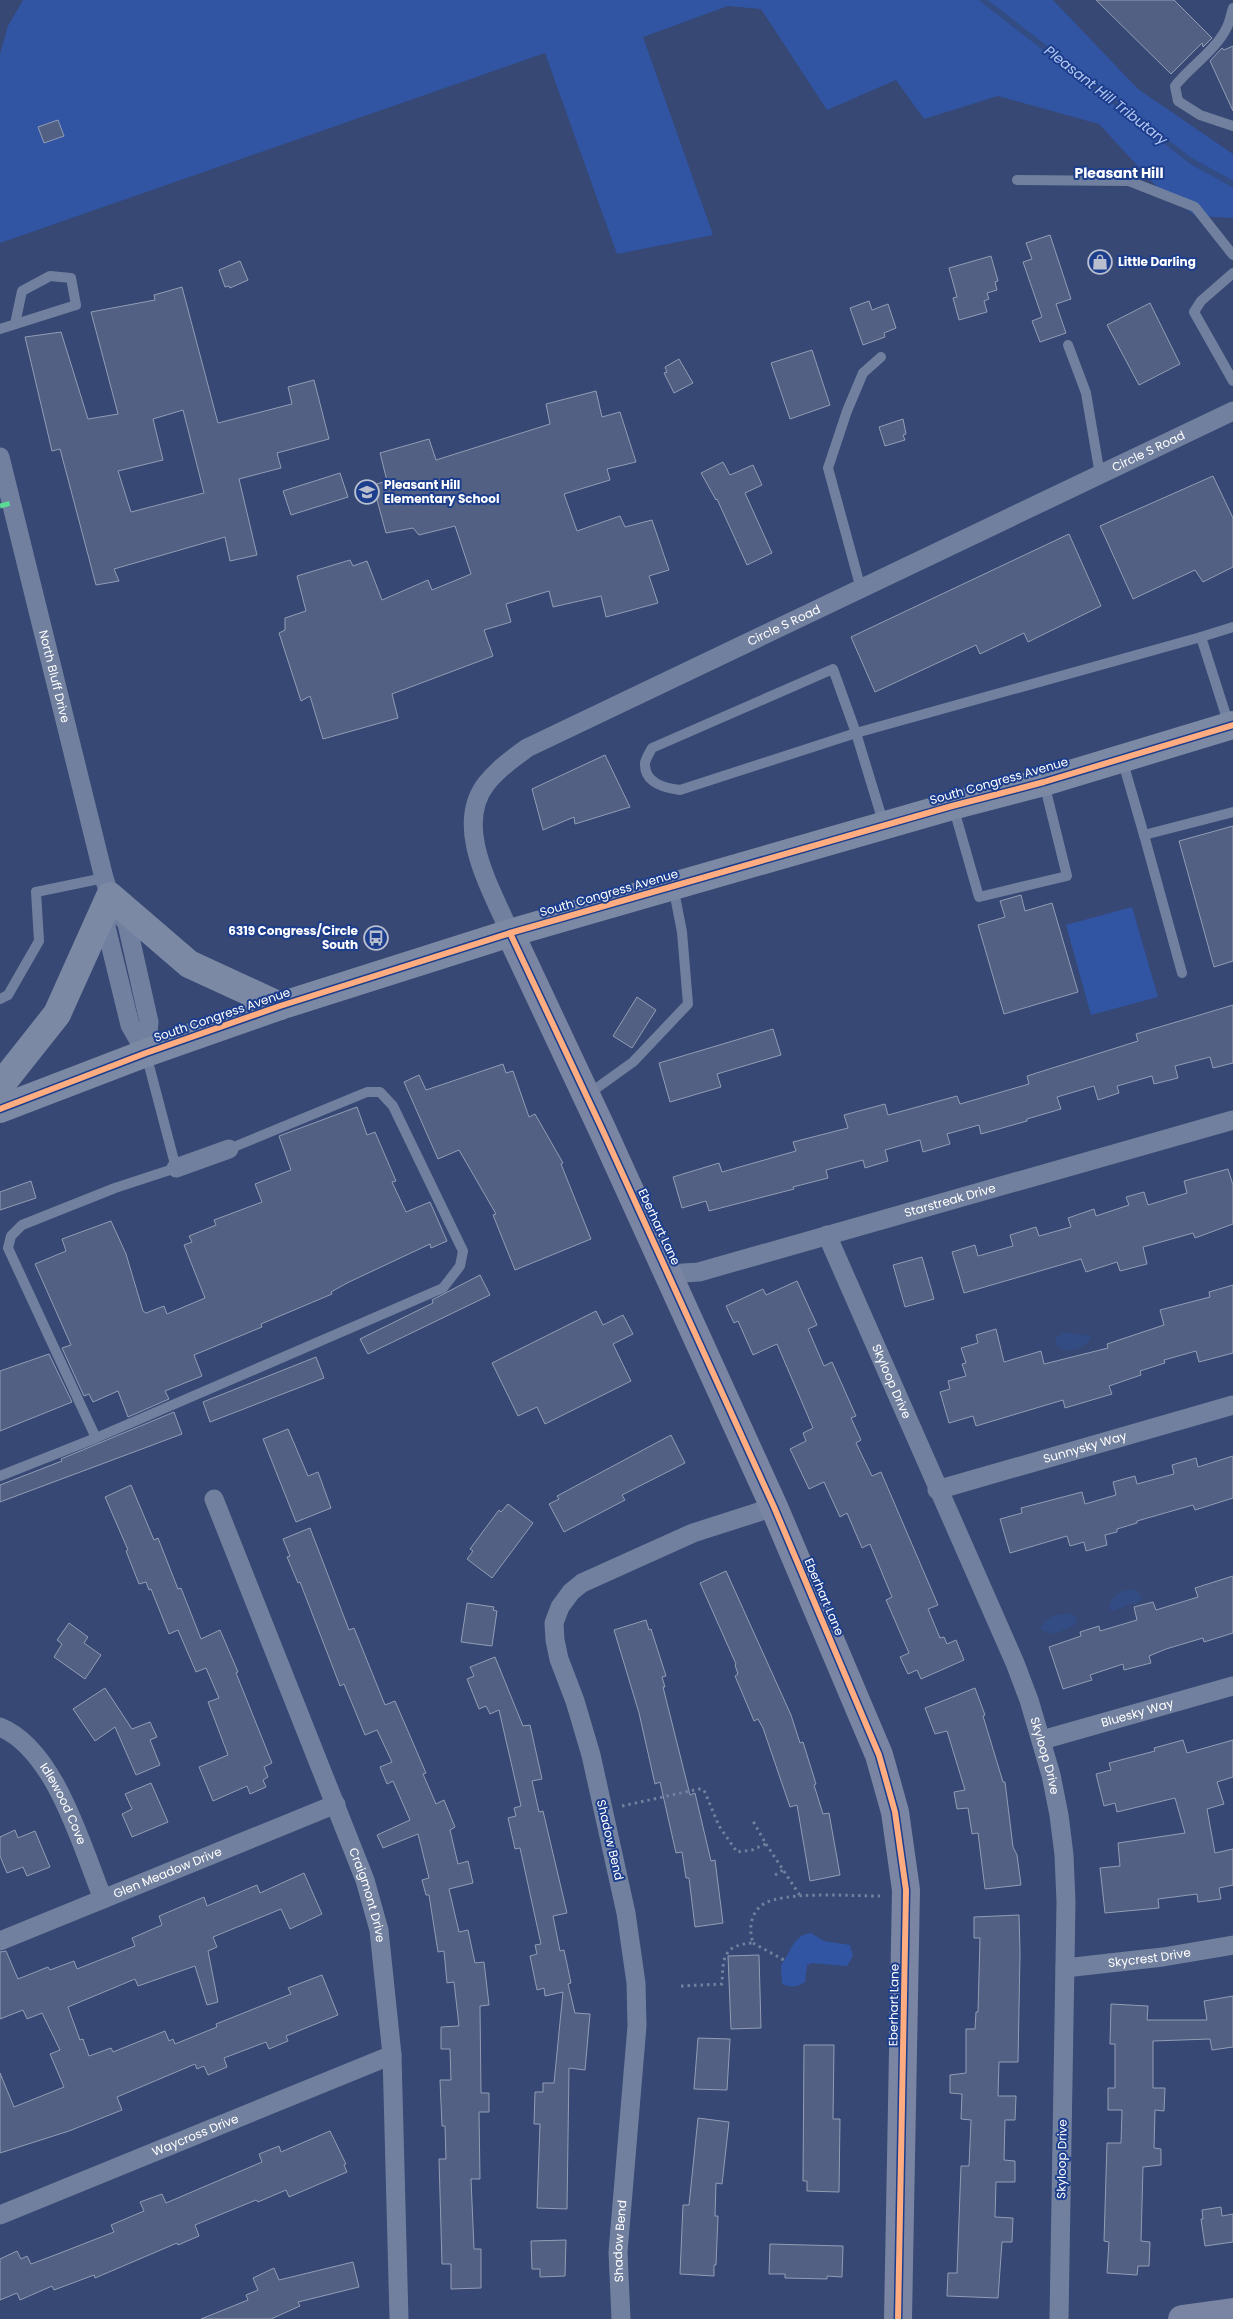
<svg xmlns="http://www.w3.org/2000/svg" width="1233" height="2319" viewBox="0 0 1233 2319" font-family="Poppins,sans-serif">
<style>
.green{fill:#3155a3}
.water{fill:#334c84}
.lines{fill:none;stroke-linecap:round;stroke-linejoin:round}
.stream{stroke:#334c84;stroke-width:6}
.building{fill:#526183;stroke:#929cb5;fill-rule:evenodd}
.path{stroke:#72809f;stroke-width:3;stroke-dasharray:2.5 4;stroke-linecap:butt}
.lane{stroke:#72809f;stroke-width:10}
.street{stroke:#72809f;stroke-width:19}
.secondary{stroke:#7985a3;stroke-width:28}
.primary{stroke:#7c89a5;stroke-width:28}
.quiet{stroke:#5adb95;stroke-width:5;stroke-dasharray:10 5;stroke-linecap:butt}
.cycleway-casing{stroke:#1d3e8c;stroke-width:9}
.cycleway{stroke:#ffac80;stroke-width:6}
.labels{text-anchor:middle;stroke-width:4;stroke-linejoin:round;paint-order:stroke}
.poi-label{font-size:12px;font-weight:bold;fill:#fff;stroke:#1d3e8c;text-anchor:start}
.street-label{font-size:12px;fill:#fff;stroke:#1d3e8c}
.water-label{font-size:14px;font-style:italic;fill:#b5c9f4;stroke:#1d3e8c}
.neighbourhood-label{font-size:14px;font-weight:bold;fill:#fff;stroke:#1d3e8c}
</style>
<rect width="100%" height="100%" fill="#364873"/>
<g class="green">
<polygon points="23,0 1053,0 1138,89 1233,154 1233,218 1196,216 1157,187 1099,124 998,96 924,119 896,80 827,110 761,9 728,6 643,37 713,235 617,254 545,53 0,243 0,54 8,26"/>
<polygon points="1132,907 1158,997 1091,1015 1066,925"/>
<path d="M811 1933 824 1941 850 1945 853 1956 847 1966 811 1963 807 1965 805 1982C797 1987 790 1989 782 1983L781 1965C791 1952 793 1935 811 1933Z"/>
</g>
<g class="water">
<path d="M1063 1332 1091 1336C1087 1349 1064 1356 1056 1344V1338Z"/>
<path d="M1135 1589 1142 1596 1141 1600 1135 1604H1130L1113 1611 1109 1609C1111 1594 1121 1590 1135 1589Z"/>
<path d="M1072 1613 1077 1619 1075 1625C1063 1630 1051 1639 1040 1628 1048 1615 1057 1614 1072 1613Z"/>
</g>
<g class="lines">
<polyline class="stream" points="983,0 1191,161 1233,184"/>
</g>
<g class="building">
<polygon points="1096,0 1174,0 1212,38 1203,47 1202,43 1171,74"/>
<polygon points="1233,46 1233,111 1210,61 1222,48 1224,50"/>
<polygon points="58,120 64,136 44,143 38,127"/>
<polygon points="1050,235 1071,299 1056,304 1066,333 1040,342 1032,321 1042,317 1023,262 1032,259 1026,243"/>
<polygon points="991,256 998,281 995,282 997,290 987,293 989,299 984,301 987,312 959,320 953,298 957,297 949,268"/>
<polygon points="240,261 248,280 230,288 229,286 225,287 219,270"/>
<path d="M182 287 218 423 292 404 288 387 314 380 329 439 277 453 281 468 239 479 257 555 230 561 225 537 114 569 119 581 96 585 60 449 52 451 25 337 61 332 88 419 118 414 91 312 155 300 154 295ZM183 410 204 493 131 512 118 471 163 460 153 419Z"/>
<polygon points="869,301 872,310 888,304 896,328 884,333 885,337 863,345 850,308"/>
<polygon points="1150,303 1180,364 1139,385 1107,325"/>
<polygon points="812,350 830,405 790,419 771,363"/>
<polygon points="679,359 693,383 674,393 664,373 667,372 665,367"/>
<polygon points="596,391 602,417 620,412 636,462 607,469 610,480 564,494 577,531 620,516 625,527 652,520 669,570 649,576 658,603 606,617 601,596 553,607 549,591 506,604 511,622 484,630 493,656 392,694 398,718 323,739 310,696 301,701 279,633 285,630 285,618 306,611 297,576 350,560 353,566 367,561 382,600 428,580 432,590 471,574 455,526 419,535 413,528 386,533 373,485 387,481 380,453 429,439 436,460 550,424 546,404"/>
<polygon points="903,419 906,434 903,435 905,440 885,446 879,427"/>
<polygon points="723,462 730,475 753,465 762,485 745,493 772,553 747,565 717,499 716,500 701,473"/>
<polygon points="340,473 348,497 291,515 283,491"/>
<polygon points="1213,476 1233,518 1233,567 1203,582 1195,570 1133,599 1100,526"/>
<polygon points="1069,534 1101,606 1028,642 1024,633 980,654 976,645 875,692 851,637"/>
<polygon points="605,755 630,807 575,824 574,817 543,830 532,789"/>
<polygon points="1233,826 1233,961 1214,967 1179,841"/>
<polygon points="1021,895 1025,911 1052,903 1078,992 1004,1014 978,925 1005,917 1000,901"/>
<polygon points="637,997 656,1010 632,1048 613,1036"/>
<polygon points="1233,1005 1233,1063 1213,1068 1210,1057 1175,1066 1178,1078 1154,1084 1152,1076 1117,1086 1119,1093 1098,1100 1094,1086 1057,1097 1061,1109 1027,1119 1027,1121 981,1134 979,1125 947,1134 950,1144 923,1152 920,1140 885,1150 888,1161 865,1168 863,1160 826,1170 828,1178 793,1187 794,1189 709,1211 706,1201 682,1208 673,1177 719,1163 722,1172 796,1151 793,1142 848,1128 844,1115 885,1104 888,1115 957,1096 960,1104 1029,1084 1027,1076 1138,1041 1136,1034"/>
<polygon points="773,1029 781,1055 717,1074 721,1087 670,1102 659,1063"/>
<polygon points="503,1064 506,1073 513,1071 529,1117 535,1114 563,1163 561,1164 591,1239 515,1270 493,1215 496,1214 459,1150 438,1159 404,1082 419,1075 426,1090"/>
<polygon points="357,1107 367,1135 375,1132 396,1181 392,1182 406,1212 430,1202 447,1241 431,1248 430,1244 347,1283 331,1292 332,1294 261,1324 262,1327 194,1355 202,1376 165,1391 169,1399 128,1417 118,1391 93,1402 89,1394 84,1396 62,1348 71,1345 35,1264 66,1251 62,1239 111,1221 126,1254 143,1311 146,1313 164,1306 167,1314 205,1298 184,1245 192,1242 189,1236 216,1225 214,1220 262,1202 255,1184 291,1170 279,1136"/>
<polygon points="1228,1169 1233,1185 1233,1224 1195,1238 1193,1233 1143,1247 1147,1264 1120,1271 1117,1262 1086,1272 1081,1259 964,1293 952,1252 975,1245 978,1256 1013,1246 1010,1235 1036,1227 1039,1236 1071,1227 1068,1218 1094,1209 1096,1216 1129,1205 1126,1197 1144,1192 1148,1205 1187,1193 1184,1181"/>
<polygon points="31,1181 36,1198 0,1210 0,1192"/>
<polygon points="922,1257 934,1299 905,1307 893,1265"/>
<polygon points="480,1275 490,1295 368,1354 360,1339 433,1303 432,1300"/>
<polygon points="797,1281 817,1325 808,1329 824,1366 832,1362 856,1416 851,1418 861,1440 856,1443 872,1476 881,1472 938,1605 928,1609 940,1638 944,1637 947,1644 956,1640 964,1660 921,1679 917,1670 908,1674 900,1657 909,1653 886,1600 892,1597 870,1544 862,1548 847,1513 840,1517 824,1482 809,1489 790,1449 806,1441 803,1433 813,1428 777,1344 753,1355 738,1321 734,1323 726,1306 763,1289 766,1295"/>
<polygon points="1233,1285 1233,1353 1199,1362 1196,1351 1164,1360 1165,1363 1140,1371 1141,1375 1109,1386 1112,1394 1065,1408 1063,1400 976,1426 973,1416 949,1423 940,1392 950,1389 948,1381 966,1376 962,1364 966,1363 961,1348 978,1343 976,1335 996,1329 1004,1362 1041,1351 1044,1364 1108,1348 1107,1344 1164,1325 1160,1310 1210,1297 1209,1292"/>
<polygon points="596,1311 603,1325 623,1315 633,1334 613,1344 631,1381 545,1424 537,1407 518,1416 492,1363"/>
<polygon points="49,1354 72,1402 0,1431 0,1371"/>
<polygon points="316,1357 324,1378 210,1422 203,1402"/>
<polygon points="174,1412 182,1434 0,1502 0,1485 62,1461 61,1459"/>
<polygon points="288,1429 308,1476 318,1472 331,1508 296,1522 263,1439"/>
<polygon points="671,1435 685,1463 622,1495 625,1500 564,1532 549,1504 559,1499 557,1496"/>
<polygon points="1233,1456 1233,1498 1195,1510 1193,1505 1137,1521 1137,1523 1117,1529 1117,1532 1105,1535 1107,1545 1086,1551 1084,1542 1070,1546 1067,1536 1010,1553 1000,1519 1022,1513 1021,1508 1082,1492 1085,1504 1116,1495 1113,1482 1135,1476 1137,1484 1174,1474 1172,1465 1196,1458 1198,1467"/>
<polygon points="131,1485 154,1540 158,1538 178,1589 181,1588 201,1639 220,1630 238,1672 236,1673 272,1763 264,1767 268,1777 263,1780 266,1787 250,1794 247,1786 213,1801 199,1767 228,1755 208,1702 219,1698 206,1668 196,1672 178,1630 169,1634 151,1589 149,1590 146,1582 139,1584 126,1551 128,1550 105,1497"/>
<polygon points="508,1504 533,1523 492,1578 467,1559 473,1551 470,1549 499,1510 501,1512"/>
<polygon points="310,1528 349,1630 354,1628 385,1705 395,1701 426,1773 423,1774 436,1804 444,1800 455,1827 450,1830 458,1864 468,1861 473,1883 449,1889 459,1932 468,1930 475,1963 484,1962 489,2005 480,2006 481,2093 489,2093 489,2112 479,2112 480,2179 471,2179 474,2249 481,2249 481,2288 451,2289 451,2264 442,2264 439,2159 446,2159 445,2126 442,2126 440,2080 451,2080 450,2049 441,2049 441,2027 459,2026 454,1982 447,1983 444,1951 438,1952 429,1895 426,1895 422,1880 429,1878 418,1834 383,1848 377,1835 410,1820 393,1781 387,1784 380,1767 392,1762 377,1730 365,1735 344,1684 340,1686 300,1582 298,1583 287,1557 290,1556 283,1539"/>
<polygon points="726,1571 791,1715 800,1743 803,1742 816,1784 814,1785 823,1814 829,1813 840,1875 810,1881 797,1805 790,1807 763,1728 758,1719 754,1721 735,1676 738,1674 735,1665 736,1664 700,1583"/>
<polygon points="1233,1576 1233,1633 1204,1642 1203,1638 1166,1649 1149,1656 1151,1663 1124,1670 1123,1664 1090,1675 1092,1680 1063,1689 1049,1647 1081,1636 1080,1632 1099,1626 1100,1631 1137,1620 1134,1607 1153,1602 1156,1610 1198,1597 1195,1588"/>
<polygon points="467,1603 494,1607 493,1610 497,1611 492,1646 461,1642"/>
<polygon points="646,1620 649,1630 651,1629 666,1676 662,1677 665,1687 663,1687 690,1795 695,1793 711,1861 715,1860 723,1923 695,1927 689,1878 686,1878 682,1852 676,1853 660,1782 655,1784 639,1713 614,1630"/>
<polygon points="69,1623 88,1637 84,1643 101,1655 85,1679 54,1657 62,1644 57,1640"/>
<polygon points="495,1657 523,1726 530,1725 542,1779 532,1781 539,1812 543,1811 567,1913 553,1916 560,1951 564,1950 571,1983 568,1984 575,2013 590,2014 585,2070 569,2068 567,2209 537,2208 540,2124 534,2124 535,2092 543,2092 543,2083 554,2083 563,1992 545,1996 544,1988 537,1990 530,1956 537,1954 535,1945 541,1944 520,1848 515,1849 508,1818 516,1816 514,1808 521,1806 499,1710 490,1714 486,1706 479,1709 467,1679 474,1676 470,1667"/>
<polygon points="105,1688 132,1729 150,1722 157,1737 150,1740 160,1765 136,1775 115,1727 95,1741 73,1709"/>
<polygon points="975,1688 985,1715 983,1716 1003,1782 1005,1782 1013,1847 1017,1855 1021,1885 985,1889 978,1833 972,1834 968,1808 957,1809 954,1792 965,1790 947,1731 935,1734 925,1708"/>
<polygon points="1183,1740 1187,1753 1233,1740 1233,1777 1217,1782 1224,1804 1207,1809 1215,1853 1233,1849 1233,1885 1219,1888 1221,1899 1198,1902 1197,1894 1158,1899 1159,1908 1105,1913 1100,1868 1120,1866 1118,1843 1185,1833 1175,1798 1117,1812 1115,1803 1104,1806 1096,1774 1111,1770 1109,1763 1155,1751 1154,1748"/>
<polygon points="151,1783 168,1822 132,1837 122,1814 132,1809 125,1794"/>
<polygon points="15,1830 18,1838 35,1831 50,1867 27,1876 23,1867 7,1873 0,1856 0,1837"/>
<polygon points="304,1873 322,1914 290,1929 281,1909 213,1937 217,1947 208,1951 218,2002 207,2005 195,1966 138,1986 135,1979 68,2007 80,2040 83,2039 89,2056 111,2048 113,2052 165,2031 169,2041 173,2039 175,2044 217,2027 216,2024 291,1994 288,1988 322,1975 338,2015 286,2036 288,2041 269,2049 266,2042 224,2058 227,2067 208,2075 204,2066 197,2069 195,2064 117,2097 122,2110 69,2131 0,2153 0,2073 14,2107 64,2087 50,2054 60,2050 42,2013 27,2019 23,2010 0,2019 0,1952 6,1951 18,1979 48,1967 50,1970 74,1961 77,1969 135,1946 132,1938 162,1925 159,1916 204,1897 207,1906 257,1885 260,1893"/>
<polygon points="1019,1915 1020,1953 1018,2062 999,2062 998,2096 1016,2096 1015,2120 1005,2120 1004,2160 1015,2161 1015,2182 996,2182 995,2217 1013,2218 1012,2242 1002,2242 998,2298 947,2296 948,2273 957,2273 961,2166 969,2166 971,2120 961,2119 962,2094 950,2093 950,2075 966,2073 966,2029 975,2029 976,2012 978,2012 980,1938 974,1938 974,1917"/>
<polygon points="759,1955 761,2028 731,2029 728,1956"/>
<polygon points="1233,1996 1233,2047 1212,2050 1210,2039 1153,2041 1153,2088 1165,2088 1164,2111 1155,2110 1154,2148 1161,2149 1161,2165 1143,2167 1141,2241 1150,2242 1149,2266 1138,2266 1137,2275 1107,2273 1109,2242 1104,2241 1107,2143 1121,2143 1122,2110 1108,2110 1108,2088 1115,2088 1115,2044 1110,2044 1111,2004 1148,2006 1147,2020 1207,2020 1204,2001"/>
<polygon points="698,2038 730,2039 727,2090 694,2089"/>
<polygon points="804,2045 834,2045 833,2119 840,2119 839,2192 807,2191 807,2181 803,2181"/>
<polygon points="698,2118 729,2122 722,2184 716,2183 715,2216 718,2216 716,2265 714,2265 714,2276 680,2274 683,2205 689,2205"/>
<polygon points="330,2131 346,2164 344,2165 347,2172 289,2197 286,2190 258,2202 256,2200 195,2225 199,2236 178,2245 177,2243 95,2278 94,2275 54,2290 52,2286 20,2300 17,2293 0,2300 0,2259 17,2251 21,2259 27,2256 31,2264 55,2255 114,2232 111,2225 144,2211 140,2202 162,2194 166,2203 262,2162 259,2154 279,2146 281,2152"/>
<polygon points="1221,2207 1222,2216 1233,2214 1233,2242 1205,2246 1201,2219 1203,2219 1202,2210"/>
<polygon points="566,2240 565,2276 540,2277 540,2269 532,2269 531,2241"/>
<polygon points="770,2244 843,2246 842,2277 827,2276 827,2279 785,2278 785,2274 769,2274"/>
<polygon points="353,2262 359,2287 298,2302 300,2306 271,2319 201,2319 248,2300 246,2295 258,2290 253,2278 274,2268 279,2280"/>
</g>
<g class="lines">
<g class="path">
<polyline points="622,1806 699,1789 704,1790 719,1826 737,1852 752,1850 766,1844 753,1821"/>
<polyline points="766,1844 801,1897"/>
<polyline points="775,1875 783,1870"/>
<polyline points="753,1943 784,1960"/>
<path d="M681 1986 722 1984C723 1957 723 1945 753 1943 747 1924 753 1905 773 1900 802 1892 851 1896 882 1896"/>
</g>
<g class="lane">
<path d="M1233 8C1231 14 1230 21 1227 27 1217 49 1190 67 1175 86L1178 101 1200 115 1233 126"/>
<polyline points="1017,180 1129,181 1195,207 1233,255"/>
<polyline points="1233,273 1201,301 1194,312 1233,381"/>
<polyline points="0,329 76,305 71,278 50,276 22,291 15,324"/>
<polyline points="1068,345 1086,393 1100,475"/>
<polyline points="861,589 828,468 847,411 863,373 881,357"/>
<polyline points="1201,637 1233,627"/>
<polyline points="1122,759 1144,835"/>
<polyline points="953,806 979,897 1067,876 1044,783"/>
<path d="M884 825 856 733 833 669 652 748C650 752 646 758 645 763 644 783 664 788 680 790L856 733 1201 637 1229 725"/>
<polyline points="1182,973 1144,835 1233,812"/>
<polyline points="0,999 8,995 39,941 36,892 104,878"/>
<polyline points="146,1054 176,1168 115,1188 22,1225 11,1236 8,1248 96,1438 443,1288 460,1266 463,1251 393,1106 380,1092 367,1092 229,1149"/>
<polyline points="587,1095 633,1062 688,1004 682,932 673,886"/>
<polyline points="0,1476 96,1438"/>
</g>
<g class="street">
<path id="s1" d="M0 457 104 878 110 896 127 924 149 1022 146 1053"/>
<polyline points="108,910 106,927 130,1025 146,1053"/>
<path id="s2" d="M510 933C492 890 453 827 486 784 497 770 512 759 527 748L1233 411"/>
<polyline points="176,1168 229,1149"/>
<path id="s3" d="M827 1235 1015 1663 1029 1700 1051 1775 1059 1815 1064 1855 1066 1902 1059 2319"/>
<path id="s4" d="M668 1274 699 1272 1233 1120"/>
<path id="s5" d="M937 1490 1233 1405"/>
<path id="s6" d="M214 1499 365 1880 379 1930 392 2055 399 2319"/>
<path id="s7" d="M0 1727C55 1749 82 1847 103 1899"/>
<path id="s8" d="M1042 1740 1233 1686"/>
<path id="s9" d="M0 1941 336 1804"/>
<path id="s10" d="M1065 1968 1163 1957 1233 1945"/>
<path id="s11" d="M0 2215 392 2055"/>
<path id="s12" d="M621 2319 618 2252 637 2026 636 1983 626 1913 591 1755 575 1701 559 1659 555 1640 554 1623 560 1607 571 1592 582 1583 693 1533 774 1507"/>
</g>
<g class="secondary">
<polyline points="510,933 602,1129 774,1507 879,1755 895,1812 906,1890 898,2319"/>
<polyline points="1182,2319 1233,2312"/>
</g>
<g class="primary">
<polyline points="0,1086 57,1014 110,896 189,964 280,1006"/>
<polyline points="0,1109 146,1053 280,1006 510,933 952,806 1044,782 1233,725"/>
</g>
<polyline class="quiet" points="0,506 11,503"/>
<g class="cycleway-casing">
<g id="cycleway">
<polyline points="510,933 602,1129 774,1507 879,1755 895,1812 906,1890 898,2319"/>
<polyline points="0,1109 146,1053 280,1006 510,933 952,806 1044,782 1233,725"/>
</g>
</g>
<use href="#cycleway" class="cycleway"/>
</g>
<defs>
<g id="shop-ring" transform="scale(1.25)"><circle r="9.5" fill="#1d3e8c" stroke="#b9bfce" stroke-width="1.5"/><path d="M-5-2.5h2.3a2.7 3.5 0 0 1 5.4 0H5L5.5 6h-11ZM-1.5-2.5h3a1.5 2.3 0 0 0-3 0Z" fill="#b9bfce"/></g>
<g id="school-ring" transform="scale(1.25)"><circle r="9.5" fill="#1d3e8c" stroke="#b9bfce" stroke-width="1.5"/><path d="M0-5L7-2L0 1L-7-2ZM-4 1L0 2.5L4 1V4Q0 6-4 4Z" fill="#b9bfce"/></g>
<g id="bus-ring" transform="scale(1.25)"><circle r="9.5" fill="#1d3e8c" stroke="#b9bfce" stroke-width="1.5"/><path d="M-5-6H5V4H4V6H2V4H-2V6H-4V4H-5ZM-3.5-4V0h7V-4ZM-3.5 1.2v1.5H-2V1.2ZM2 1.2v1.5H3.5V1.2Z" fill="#b9bfce"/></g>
</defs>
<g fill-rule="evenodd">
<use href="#shop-ring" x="1100" y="262"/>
<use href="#school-ring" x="367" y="492"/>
<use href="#bus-ring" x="376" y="938"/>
</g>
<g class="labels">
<g class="poi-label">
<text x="1118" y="266">Little Darling</text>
<text x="384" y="489">Pleasant Hill<tspan x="384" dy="14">Elementary School</tspan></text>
<text x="358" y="935" text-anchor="end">6319 Congress/Circle<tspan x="358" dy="14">South</tspan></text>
</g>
<g class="street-label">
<text dy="4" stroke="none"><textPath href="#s2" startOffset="902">Circle S Road</textPath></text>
<text dy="4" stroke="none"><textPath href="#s2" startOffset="498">Circle S Road</textPath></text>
<text dy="4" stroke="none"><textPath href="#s1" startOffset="226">North Bluff Drive</textPath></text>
<text transform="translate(999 781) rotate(-16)" y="4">South Congress Avenue</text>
<text transform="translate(609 893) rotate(-16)" y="4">South Congress Avenue</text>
<text transform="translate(222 1015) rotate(-19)" y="4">South Congress Avenue</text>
<text dy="4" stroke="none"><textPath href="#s4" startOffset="292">Starstreak Drive</textPath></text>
<text transform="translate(659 1227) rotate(65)" y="4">Eberhart Lane</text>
<text dy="4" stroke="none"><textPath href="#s3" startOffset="160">Skyloop Drive</textPath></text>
<text dy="4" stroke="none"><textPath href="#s5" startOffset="154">Sunnysky Way</textPath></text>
<text transform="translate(824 1597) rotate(67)" y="4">Eberhart Lane</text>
<text dy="4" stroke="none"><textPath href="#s8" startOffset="99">Bluesky Way</textPath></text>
<text dy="4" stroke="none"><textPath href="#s3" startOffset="565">Skyloop Drive</textPath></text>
<text dy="4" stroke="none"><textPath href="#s7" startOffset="102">Idlewood Cove</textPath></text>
<text transform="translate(610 1840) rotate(77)" y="4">Shadow Bend</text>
<text dy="4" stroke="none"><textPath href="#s9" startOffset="181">Glen Meadow Drive</textPath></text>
<text dy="4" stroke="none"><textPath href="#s6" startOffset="425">Craigmont Drive</textPath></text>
<text dy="4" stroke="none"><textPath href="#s10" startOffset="85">Skycrest Drive</textPath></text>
<text transform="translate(894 2005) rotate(-89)" y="4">Eberhart Lane</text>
<text dy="4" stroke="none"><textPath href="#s11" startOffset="211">Waycross Drive</textPath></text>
<text transform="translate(1062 2159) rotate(-89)" y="4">Skyloop Drive</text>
<text dy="4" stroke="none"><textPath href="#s12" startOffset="78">Shadow Bend</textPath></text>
</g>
<g class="water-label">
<text transform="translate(1106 95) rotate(38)" y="5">Pleasant Hill Tributary</text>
</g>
<g class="neighbourhood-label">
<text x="1119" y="178">Pleasant Hill</text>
</g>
</g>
</svg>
